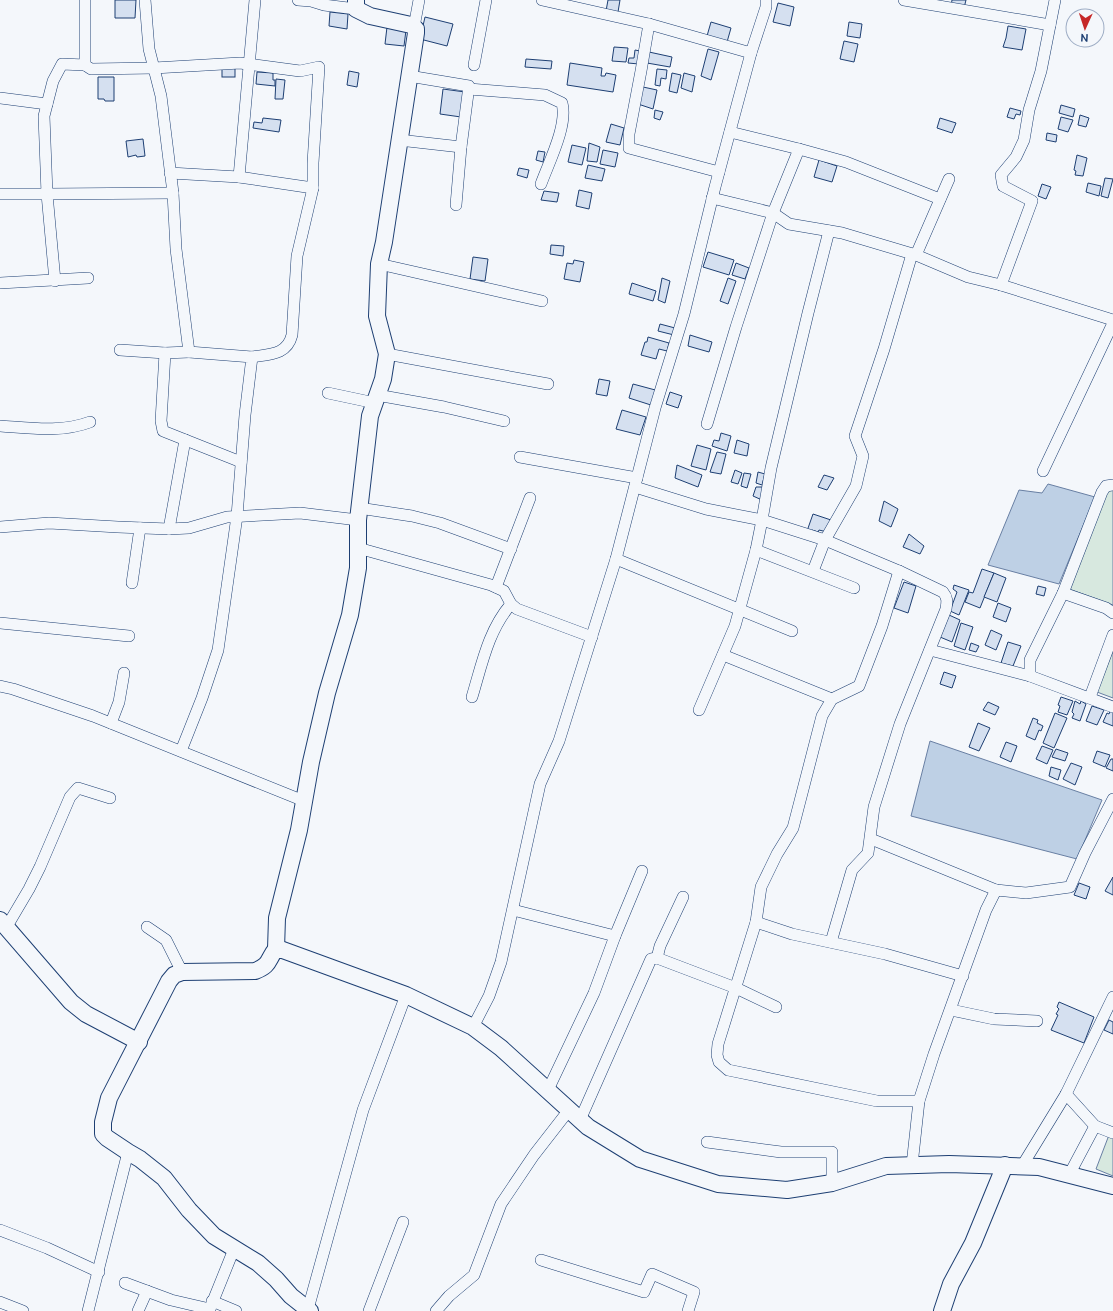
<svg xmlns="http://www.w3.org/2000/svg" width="1113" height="1311" viewBox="0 0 1113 1311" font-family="Ubuntu,sans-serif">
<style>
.green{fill:#d7e8df;stroke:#687fa3}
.water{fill:#bed0e5;stroke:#687fa3}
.building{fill:#d5e0f0;stroke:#1d3f73}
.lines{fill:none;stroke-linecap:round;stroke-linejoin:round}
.street-casing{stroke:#1d3f73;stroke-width:12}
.secondary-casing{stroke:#1d3f73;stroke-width:18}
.street{stroke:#f4f7fb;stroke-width:11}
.secondary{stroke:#f4f7fb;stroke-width:16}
</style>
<rect width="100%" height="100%" fill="#f4f7fb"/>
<g class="green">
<polygon points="1110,485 1113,487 1113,605 1069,589"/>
<polygon points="1113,650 1113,698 1097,692"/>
<polygon points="1109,1135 1113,1137 1113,1176 1096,1169"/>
</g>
<g class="water">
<polygon points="1048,484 1095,497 1059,584 988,565 1019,490 1042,493"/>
<polygon points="930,741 1102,800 1077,859 911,816"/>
</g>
<g class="building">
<polygon points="115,0 136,0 135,18 115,18"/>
<polygon points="608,0 620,0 618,12 606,11"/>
<polygon points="952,0 966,0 964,8 951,6"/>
<polygon points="778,3 794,7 790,26 773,22"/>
<polygon points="330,12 348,14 347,29 329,26"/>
<polygon points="425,17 453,24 447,46 420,39"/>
<polygon points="711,22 731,28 727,42 707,36"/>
<polygon points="849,22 862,24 860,38 847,36"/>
<polygon points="1008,26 1026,29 1022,50 1003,47 1006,38"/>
<polygon points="387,27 406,30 404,46 385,44"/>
<polygon points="844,41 858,44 854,62 840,59"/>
<polygon points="614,47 628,48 626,62 612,61"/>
<polygon points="708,49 719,52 711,80 701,76"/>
<polygon points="635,50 640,51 639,64 628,63 629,58 634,58"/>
<polygon points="649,52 672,57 670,67 647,63"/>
<polygon points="526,59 552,61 551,69 525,67"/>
<polygon points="570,63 602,68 601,76 605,76 606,73 616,75 613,92 567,85"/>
<rect x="222" y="68" width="13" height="9"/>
<polygon points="657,69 667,70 666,79 661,78 660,86 655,85"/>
<polygon points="349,71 359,73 357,87 347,85"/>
<polygon points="257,72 273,73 273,80 275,80 275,86 256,84"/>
<polygon points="672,73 681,75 677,93 669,91"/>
<polygon points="684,73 695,76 692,92 681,88"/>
<polygon points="98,77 114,77 114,101 105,101 104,99 98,99"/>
<polygon points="276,79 285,80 283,99 275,99"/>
<polygon points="643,87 657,90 653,109 638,104"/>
<polygon points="443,89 465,92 461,117 440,114"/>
<polygon points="1061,105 1075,109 1073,117 1059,113"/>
<polygon points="1010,108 1021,111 1020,115 1016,114 1014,119 1007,117"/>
<polygon points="655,110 663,112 660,120 654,118"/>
<polygon points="1080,115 1089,118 1086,127 1078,125"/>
<polygon points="1061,117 1073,120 1068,132 1058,129"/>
<polygon points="263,118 281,120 279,132 253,128 254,122 262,123"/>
<polygon points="940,118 956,123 952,133 937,128"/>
<polygon points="611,124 624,128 620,145 606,142"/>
<polygon points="1047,133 1057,135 1056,142 1046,140"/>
<polygon points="143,139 145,156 137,157 136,155 128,157 126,141"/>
<polygon points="589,143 600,147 597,162 587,161"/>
<polygon points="572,145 586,148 582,165 568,162"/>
<polygon points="603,150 618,153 615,167 600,164"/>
<polygon points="538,151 545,152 543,162 536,160"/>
<polygon points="1077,155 1087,158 1083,176 1075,175 1076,171 1074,170"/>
<polygon points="819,160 837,166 832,182 814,177"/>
<polygon points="588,165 605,169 602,181 585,178"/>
<polygon points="519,168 529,170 527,178 517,175"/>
<polygon points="1105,178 1113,179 1108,198 1101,196"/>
<polygon points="1088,183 1101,186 1099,196 1086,192"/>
<polygon points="1042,184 1051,187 1046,199 1038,196"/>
<polygon points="579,190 592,193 589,209 576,206"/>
<polygon points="544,191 559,193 557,202 541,200"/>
<polygon points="551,245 564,246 563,256 550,254"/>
<polygon points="708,252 734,260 729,275 703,267"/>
<polygon points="473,257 488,259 485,281 470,279"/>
<polygon points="574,260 584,262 580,282 564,279 567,263 573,264"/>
<polygon points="736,263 749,268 745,279 732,275"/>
<polygon points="662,278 670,281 665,303 658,300"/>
<polygon points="728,278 736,281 728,304 720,301"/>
<polygon points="632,283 656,291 653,301 629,294"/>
<polygon points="660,324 675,328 674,335 658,331"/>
<polygon points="690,335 712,342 709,352 688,346"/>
<polygon points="648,337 669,343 667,351 659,349 656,359 641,355 645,342 647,342"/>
<polygon points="599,379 610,381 607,396 596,394"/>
<polygon points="633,384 659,391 654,406 629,398"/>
<polygon points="670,392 682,396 678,408 666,404"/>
<polygon points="622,410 646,417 640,435 616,429"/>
<polygon points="721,433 731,436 727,451 712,446 714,440 719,441"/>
<polygon points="737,440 749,444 747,456 734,453"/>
<polygon points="697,445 711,449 706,470 691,466"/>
<polygon points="717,452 726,454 721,474 710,472"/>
<polygon points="677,465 702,475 698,487 675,478"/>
<polygon points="735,470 742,473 738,484 731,482"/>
<polygon points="758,472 765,474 762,485 756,483"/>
<polygon points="744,473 751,474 747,488 741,486"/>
<polygon points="824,475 834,478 827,490 818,487"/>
<polygon points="756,487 765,487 762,500 753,496"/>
<polygon points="884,501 898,509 891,527 879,521"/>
<polygon points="813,514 831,520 827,532 819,530 818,532 812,530 810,533 807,531"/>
<polygon points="909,534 924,546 920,554 903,547"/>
<polygon points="982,569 994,573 980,608 965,602 969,592 973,593"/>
<polygon points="994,573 1006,578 997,602 984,597"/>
<polygon points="904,582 916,586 908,613 894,608"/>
<polygon points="954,585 969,590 959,615 950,611 957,592 953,589"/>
<polygon points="1038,586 1046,588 1044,596 1036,594"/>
<polygon points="998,603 1011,608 1006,622 993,617"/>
<polygon points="949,615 960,620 952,642 940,637"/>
<polygon points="961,623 973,627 965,650 954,646"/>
<polygon points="991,630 1002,635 996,650 985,645"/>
<polygon points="1008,642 1021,646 1013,666 1001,663"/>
<polygon points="971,643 979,646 976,652 969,650"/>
<polygon points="944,672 956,676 952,688 940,684"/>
<polygon points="1061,697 1073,701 1067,715 1058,712 1060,706 1058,705"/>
<polygon points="1075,701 1080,704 1081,701 1086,704 1080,721 1072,718 1074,714 1072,712"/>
<polygon points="988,702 999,707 995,715 983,710"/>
<polygon points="1092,706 1104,710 1097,725 1086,721"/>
<polygon points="1111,709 1113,710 1113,726 1103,722 1107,713 1109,714"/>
<polygon points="1055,713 1067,718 1054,748 1043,743"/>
<polygon points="1033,718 1038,720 1037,723 1043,726 1041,731 1039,730 1035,740 1026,736"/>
<polygon points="978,723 990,728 979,751 969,747"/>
<polygon points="1006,742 1017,746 1011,762 1000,757"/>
<polygon points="1042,746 1053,750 1047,764 1036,759"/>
<polygon points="1056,749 1068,753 1065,761 1052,757"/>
<polygon points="1097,751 1110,755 1105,767 1093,762"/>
<polygon points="1111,759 1113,759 1113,771 1106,768"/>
<polygon points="1071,763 1082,767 1075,785 1063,779"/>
<polygon points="1051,767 1061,770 1058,780 1049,776"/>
<polygon points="1113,877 1113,895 1105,891"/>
<polygon points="1079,883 1090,887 1086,899 1074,895"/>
<polygon points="1059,1002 1094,1017 1084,1043 1051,1030 1058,1015 1056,1014 1059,1009 1057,1007"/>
<polygon points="1109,1020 1113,1022 1113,1034 1104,1030"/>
</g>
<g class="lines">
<g class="street-casing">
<g id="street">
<path d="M85 0V65L91 69 154 68 240 63 300 71 319 67 313 163V188L297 256 292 335C287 355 270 354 252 357"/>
<polyline points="145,0 149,49 161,96 173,193 176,249 189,352 252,357 245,415 237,516 218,650 202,698 181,751"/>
<polyline points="298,0 311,1 324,5 356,9"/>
<polyline points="542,0 649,24 751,53 766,7 766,0"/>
<polyline points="904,0 1050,25"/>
<polyline points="649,24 641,71 629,134 629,148 719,172"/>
<polyline points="414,27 419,0"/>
<polyline points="474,65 486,0"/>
<polyline points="409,76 469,86 461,147 456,205"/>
<path d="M469 89 545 95 562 103C568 125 549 162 541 184"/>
<polyline points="0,98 47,104"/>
<polyline points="730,132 799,149 846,162 940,199"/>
<polyline points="399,140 461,147"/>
<polyline points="170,173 239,177 313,188"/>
<polyline points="239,177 255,0"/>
<polyline points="0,194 47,194 44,116 53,81 62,64 85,65"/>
<polyline points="712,198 773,213 789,224 842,233 916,255 968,277 1001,285 1113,320"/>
<polyline points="916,255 949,179"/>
<polyline points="379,264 542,301"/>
<polyline points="55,281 47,194 173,193"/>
<polyline points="0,283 88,278"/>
<polyline points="1001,285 1032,201 1003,186 1001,175 1016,157 1024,140 1029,110 1041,71 1055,0"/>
<polyline points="120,350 165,353 189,352"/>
<polyline points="165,353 161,421 163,431 241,462"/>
<polyline points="387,354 548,384"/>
<polyline points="328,393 375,403"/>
<polyline points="377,395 444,407 504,421"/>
<polyline points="707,424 736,327 773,213 799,149"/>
<path d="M0 426C30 428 61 433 90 422"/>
<polyline points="520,457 637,478"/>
<polyline points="1043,471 1113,323"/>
<polyline points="1113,485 1106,486 1102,492 1063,593 1106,608 1113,613"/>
<polyline points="635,487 706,509 762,520 756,550 735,626 699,710"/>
<polyline points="359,508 412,516 440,523 511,549"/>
<polyline points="0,527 49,523 118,527 169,529 189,528 227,517 300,513 358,520"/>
<polyline points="169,529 185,440"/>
<polyline points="358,548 491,585 504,591 511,604 517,609 592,637"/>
<polyline points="756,550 854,588"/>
<polyline points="616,559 792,631"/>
<polyline points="813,571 825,540 762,520 771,468 808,313 829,231"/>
<polyline points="899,571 882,626 859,686 832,699 822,716 793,828 777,854 761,887 756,922 792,934 885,954 963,976"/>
<polyline points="132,583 140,528"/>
<polyline points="496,587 530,498"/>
<polyline points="0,623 129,636"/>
<polyline points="930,650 1030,676 1113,707"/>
<polyline points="723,655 832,699"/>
<polyline points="1030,676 1030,660 1063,593"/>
<polyline points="0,686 13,689 93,716 304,801"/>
<path d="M472 697C482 664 488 631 511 604"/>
<polyline points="1090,697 1113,635"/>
<polyline points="111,723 119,702 124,673"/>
<polyline points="871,839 996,890"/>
<polyline points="513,910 615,936"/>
<polyline points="756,922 718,1044 717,1055 719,1062 728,1070 877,1101 919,1101"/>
<polyline points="147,927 166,940 182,972"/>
<polyline points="6,928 29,889 40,867 70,797 78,788 110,798"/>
<path d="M831 942 852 870 868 853 874 807 900 724 946 609C947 602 948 598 943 592L899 571 825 540 856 486 863 456 855 436 884 349 912 254"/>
<polyline points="657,958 660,946 683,897"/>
<polyline points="951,1010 994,1019 1037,1021"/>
<polyline points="473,1027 489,996 501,962 540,784 559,741 616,559 655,408 684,314 715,187 751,53"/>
<polyline points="548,1090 594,993 615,936 642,871"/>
<polyline points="1066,1094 1095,1126"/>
<polyline points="580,1120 651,959 657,958 736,988 776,1007"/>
<polyline points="707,1142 781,1152 832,1152 832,1183"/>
<polyline points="912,1165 919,1101 934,1054 986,910 996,890 1026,893 1070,887 1085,853 1113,799"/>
<polyline points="1022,1166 1066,1094 1113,997"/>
<polyline points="1069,1175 1095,1126 1113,1133"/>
<polyline points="0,1230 47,1248 99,1272"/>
<polyline points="541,1260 644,1292 652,1274 694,1292 688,1311"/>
<polyline points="125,1283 171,1300 210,1309"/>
<polyline points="212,1301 236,1311"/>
<polyline points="0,1302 23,1311"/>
<polyline points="308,1309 363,1110 406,995"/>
<polyline points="88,1311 128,1152"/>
<polyline points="138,1311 147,1291"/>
<polyline points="209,1311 234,1249"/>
<polyline points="369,1311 403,1222"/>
<polyline points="436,1311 449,1296 474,1275 501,1204 534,1155 569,1110"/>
</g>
</g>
<g class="secondary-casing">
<g id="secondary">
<polyline points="0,920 71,1002 86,1014 139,1042"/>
<polyline points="276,949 277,918 299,830 311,762 327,693 350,615 358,568 358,520 370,416 383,379 387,354 377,316 379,264 384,242 416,33 416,29 411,25 370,16 356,9 356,0"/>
<path d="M310 1311 291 1296 276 1279 258 1263 214 1236 189 1210 164 1178 140 1159 128 1152 107 1138 103 1134V1122L109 1098 169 981 174 975 182 972 255 971C271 965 267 960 276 949H280L406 995 473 1027 501 1048 588 1127 640 1159 718 1184 787 1190 832 1183 886 1166 949 1164 1039 1167 1113 1186"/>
<polyline points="942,1311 951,1284 973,1243 1005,1165"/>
</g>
</g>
<use href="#street" class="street"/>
<use href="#secondary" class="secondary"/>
</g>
<g transform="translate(1085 28) rotate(183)"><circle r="19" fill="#f4f7fb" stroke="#9eadc5"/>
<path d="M0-3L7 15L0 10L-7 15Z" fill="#c62828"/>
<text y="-6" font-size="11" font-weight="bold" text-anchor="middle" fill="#1d3f73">N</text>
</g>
</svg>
